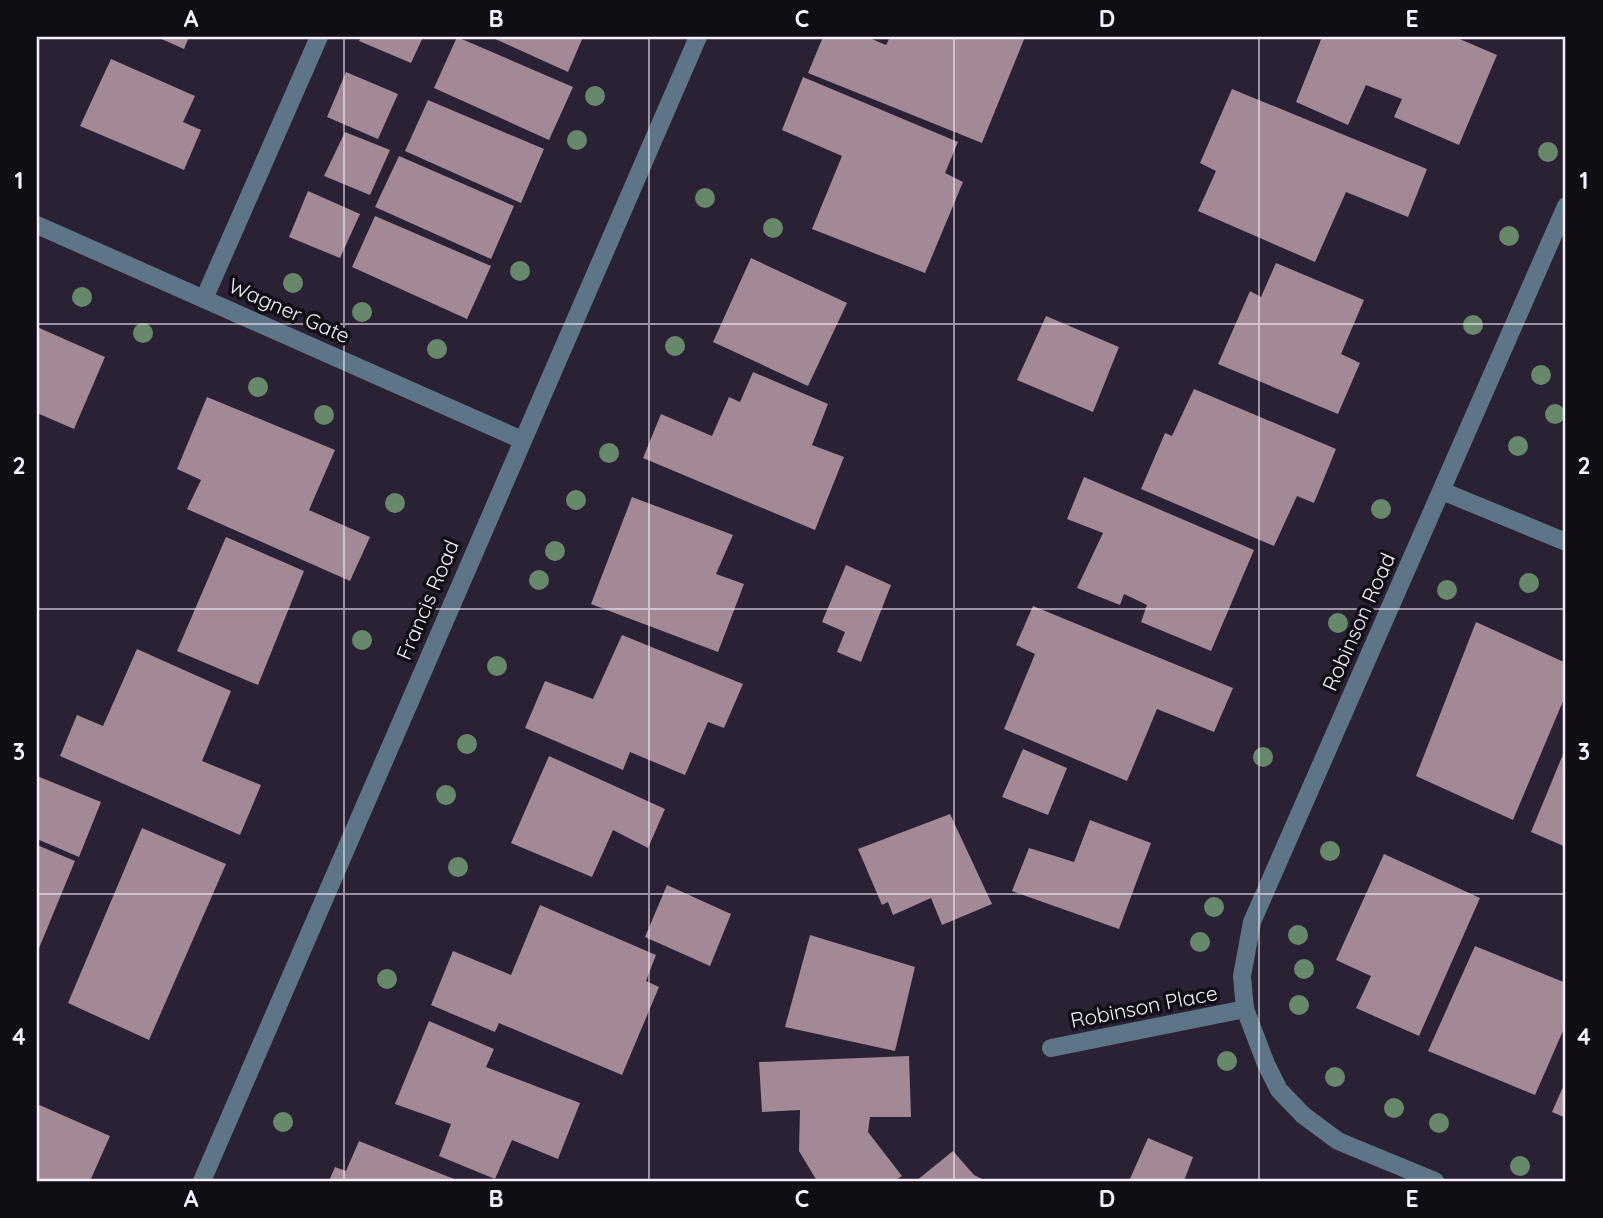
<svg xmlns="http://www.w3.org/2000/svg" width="1603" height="1218" viewBox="0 0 1603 1218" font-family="Quicksand,sans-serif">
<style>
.building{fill:#a38896}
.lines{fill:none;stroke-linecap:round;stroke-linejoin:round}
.minor{stroke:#5d7587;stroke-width:18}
.tree{fill:#68886b}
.grid{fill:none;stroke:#f7f1ff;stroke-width:2;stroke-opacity:0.55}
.labels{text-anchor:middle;stroke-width:7;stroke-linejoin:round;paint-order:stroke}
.street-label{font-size:21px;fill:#f7f1ff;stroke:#110d15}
.neatline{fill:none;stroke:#f7f1ff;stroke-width:2.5}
.grid-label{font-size:23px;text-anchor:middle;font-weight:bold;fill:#f7f1ff}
</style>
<rect width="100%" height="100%" fill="#2b2134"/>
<g class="building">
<polygon points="157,37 189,37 184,49"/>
<polygon points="361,37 423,37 411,63 359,41"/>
<polygon points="457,37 573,87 549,140 434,88"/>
<polygon points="491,37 583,37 568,72"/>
<polygon points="823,37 867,37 886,45 890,37 1025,37 982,143 808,73"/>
<polygon points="1322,37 1455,37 1497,55 1459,145 1394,117 1402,99 1366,85 1348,125 1296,102"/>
<polygon points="111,59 195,96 183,122 201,130 184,170 80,126"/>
<polygon points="346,72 398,94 378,139 327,117"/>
<polygon points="803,77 958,142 945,173 963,182 925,273 812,229 842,156 782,130"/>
<polygon points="1232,89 1427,169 1408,217 1346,192 1315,262 1198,211 1216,171 1200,163"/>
<polygon points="428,100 544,149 521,203 405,151"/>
<polygon points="345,132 390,150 370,195 324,176"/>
<polygon points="399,156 514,206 491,259 375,207"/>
<polygon points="308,191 360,214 340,258 289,237"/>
<polygon points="375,216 491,266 467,319 352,267"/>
<polygon points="751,258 847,303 808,386 713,342"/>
<polygon points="1276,263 1364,300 1341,354 1360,363 1338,414 1218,364 1250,291 1261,297"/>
<polygon points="1046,316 1119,347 1093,412 1017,380"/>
<polygon points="37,327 105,357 74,429 37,413"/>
<polygon points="753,372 828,404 812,445 844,457 815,530 643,458 661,414 712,436 729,397 740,402"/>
<polygon points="1194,389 1336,449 1314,503 1297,496 1274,546 1141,489 1165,433 1172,436"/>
<polygon points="207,397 335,450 309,510 370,537 350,581 187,509 201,480 177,469"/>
<polygon points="1084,477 1254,550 1211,651 1141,622 1147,605 1124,594 1120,605 1077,588 1103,533 1067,519"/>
<polygon points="632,497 733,535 716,574 744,584 718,652 591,604"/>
<polygon points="226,537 304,571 258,685 177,651"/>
<polygon points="846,565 891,585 861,662 837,652 845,632 822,622"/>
<polygon points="1033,606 1233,688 1214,732 1157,709 1127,781 1004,729 1035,654 1016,645"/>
<polygon points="1476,622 1566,663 1566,694 1513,820 1416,776"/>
<polygon points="622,635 743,684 724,728 708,722 685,775 630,752 623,770 525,728 545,681 593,699"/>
<polygon points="137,649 231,691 202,761 261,785 240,835 60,756 77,715 103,726"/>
<polygon points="1566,747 1566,847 1531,832"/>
<polygon points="1023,749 1067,768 1048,815 1002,797"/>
<polygon points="549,756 665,809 648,848 613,830 592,877 511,843"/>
<polygon points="37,776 101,802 79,857 37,839"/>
<polygon points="950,814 992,904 942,925 931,898 893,915 888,902 882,905 858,849"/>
<polygon points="1090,820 1151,843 1119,929 1012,891 1029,848 1074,862"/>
<polygon points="142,828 226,864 149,1040 68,1003"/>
<polygon points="37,845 75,861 37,953"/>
<polygon points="1384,854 1480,898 1419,1036 1356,1008 1371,976 1336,960"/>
<polygon points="667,885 731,914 710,966 645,937"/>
<polygon points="540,905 656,955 646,981 659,987 622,1075 499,1023 495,1032 431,1005 453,951 511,975"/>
<polygon points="810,935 915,967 895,1051 785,1027"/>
<polygon points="1475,946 1566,983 1566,1024 1535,1095 1428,1051"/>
<polygon points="429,1021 494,1049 486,1067 580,1103 558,1159 512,1140 495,1179 439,1156 451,1124 395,1104"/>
<polygon points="909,1056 911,1117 870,1117 868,1132 902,1176 894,1181 817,1181 799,1151 800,1110 762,1112 759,1062"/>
<polygon points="1566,1080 1566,1118 1552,1112"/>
<polygon points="37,1104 110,1136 90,1181 37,1181"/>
<polygon points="1148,1138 1193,1157 1184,1181 1129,1181"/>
<polygon points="359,1141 459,1181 329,1181 335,1167 346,1171"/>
<polygon points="953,1151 974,1175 986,1181 916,1181"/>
</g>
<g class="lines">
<g class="minor">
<polyline points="37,225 522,440"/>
<polyline points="204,299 319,37"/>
<polyline points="1442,491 1566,542"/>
<polyline points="1051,1048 1245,1009"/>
<polyline points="202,1181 698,37"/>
<polyline points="1435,1181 1338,1141 1303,1115 1279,1090 1266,1064 1245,1009 1242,976 1252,922 1566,206"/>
</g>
</g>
<g class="tree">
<circle cx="595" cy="96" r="10"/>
<circle cx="577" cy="140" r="10"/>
<circle cx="1548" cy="152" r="10"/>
<circle cx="705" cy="198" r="10"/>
<circle cx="773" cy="228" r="10"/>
<circle cx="1509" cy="236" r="10"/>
<circle cx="520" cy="271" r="10"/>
<circle cx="293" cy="283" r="10"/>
<circle cx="82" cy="297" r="10"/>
<circle cx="362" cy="312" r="10"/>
<circle cx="1473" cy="325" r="10"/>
<circle cx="143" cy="333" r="10"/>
<circle cx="675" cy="346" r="10"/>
<circle cx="437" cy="349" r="10"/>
<circle cx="1541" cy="375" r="10"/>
<circle cx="258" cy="387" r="10"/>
<circle cx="1555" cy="414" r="10"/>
<circle cx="324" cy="415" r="10"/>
<circle cx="1518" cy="446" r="10"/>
<circle cx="609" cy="453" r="10"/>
<circle cx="576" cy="500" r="10"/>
<circle cx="395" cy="503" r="10"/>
<circle cx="1381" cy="509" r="10"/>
<circle cx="555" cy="551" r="10"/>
<circle cx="539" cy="580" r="10"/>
<circle cx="1529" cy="583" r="10"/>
<circle cx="1447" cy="590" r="10"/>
<circle cx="1338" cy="623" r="10"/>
<circle cx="362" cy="640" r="10"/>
<circle cx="497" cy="666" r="10"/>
<circle cx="467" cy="744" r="10"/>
<circle cx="1263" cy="757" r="10"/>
<circle cx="446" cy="795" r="10"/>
<circle cx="1330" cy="851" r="10"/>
<circle cx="458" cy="867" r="10"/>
<circle cx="1214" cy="907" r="10"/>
<circle cx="1298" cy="935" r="10"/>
<circle cx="1200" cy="942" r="10"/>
<circle cx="1304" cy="969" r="10"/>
<circle cx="387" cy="979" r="10"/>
<circle cx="1299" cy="1005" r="10"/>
<circle cx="1227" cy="1061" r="10"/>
<circle cx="1335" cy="1077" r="10"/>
<circle cx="1394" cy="1108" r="10"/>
<circle cx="283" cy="1122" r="10"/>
<circle cx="1439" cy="1123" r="10"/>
<circle cx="1520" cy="1166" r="10"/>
</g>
<path class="grid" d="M344 37V1181M649 37V1181M954 37V1181M1259 37V1181M37 324H1566M37 609H1566M37 894H1566"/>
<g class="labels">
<g class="street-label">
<text transform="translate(289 311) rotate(24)" y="7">Wagner Gate</text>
<text transform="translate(428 600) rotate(-67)" y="7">Francis Road</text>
<text transform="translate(1359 622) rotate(-66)" y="7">Robinson Road</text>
<text transform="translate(1144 1007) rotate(-11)" y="7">Robinson Place</text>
</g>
</g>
<rect width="1603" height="1218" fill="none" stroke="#110d15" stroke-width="77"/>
<rect x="38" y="38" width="1526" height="1142" class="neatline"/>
<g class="grid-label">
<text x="191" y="27">A</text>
<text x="496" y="27">B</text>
<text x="802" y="27">C</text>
<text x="1107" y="27">D</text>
<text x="1412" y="27">E</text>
<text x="19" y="189">1</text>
<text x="1584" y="189">1</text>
<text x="19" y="474">2</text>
<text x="1584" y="474">2</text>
<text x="19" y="760">3</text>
<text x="1584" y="760">3</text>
<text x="19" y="1045">4</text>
<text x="1584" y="1045">4</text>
<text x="191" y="1207">A</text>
<text x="496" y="1207">B</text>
<text x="802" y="1207">C</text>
<text x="1107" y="1207">D</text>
<text x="1412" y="1207">E</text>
</g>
</svg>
